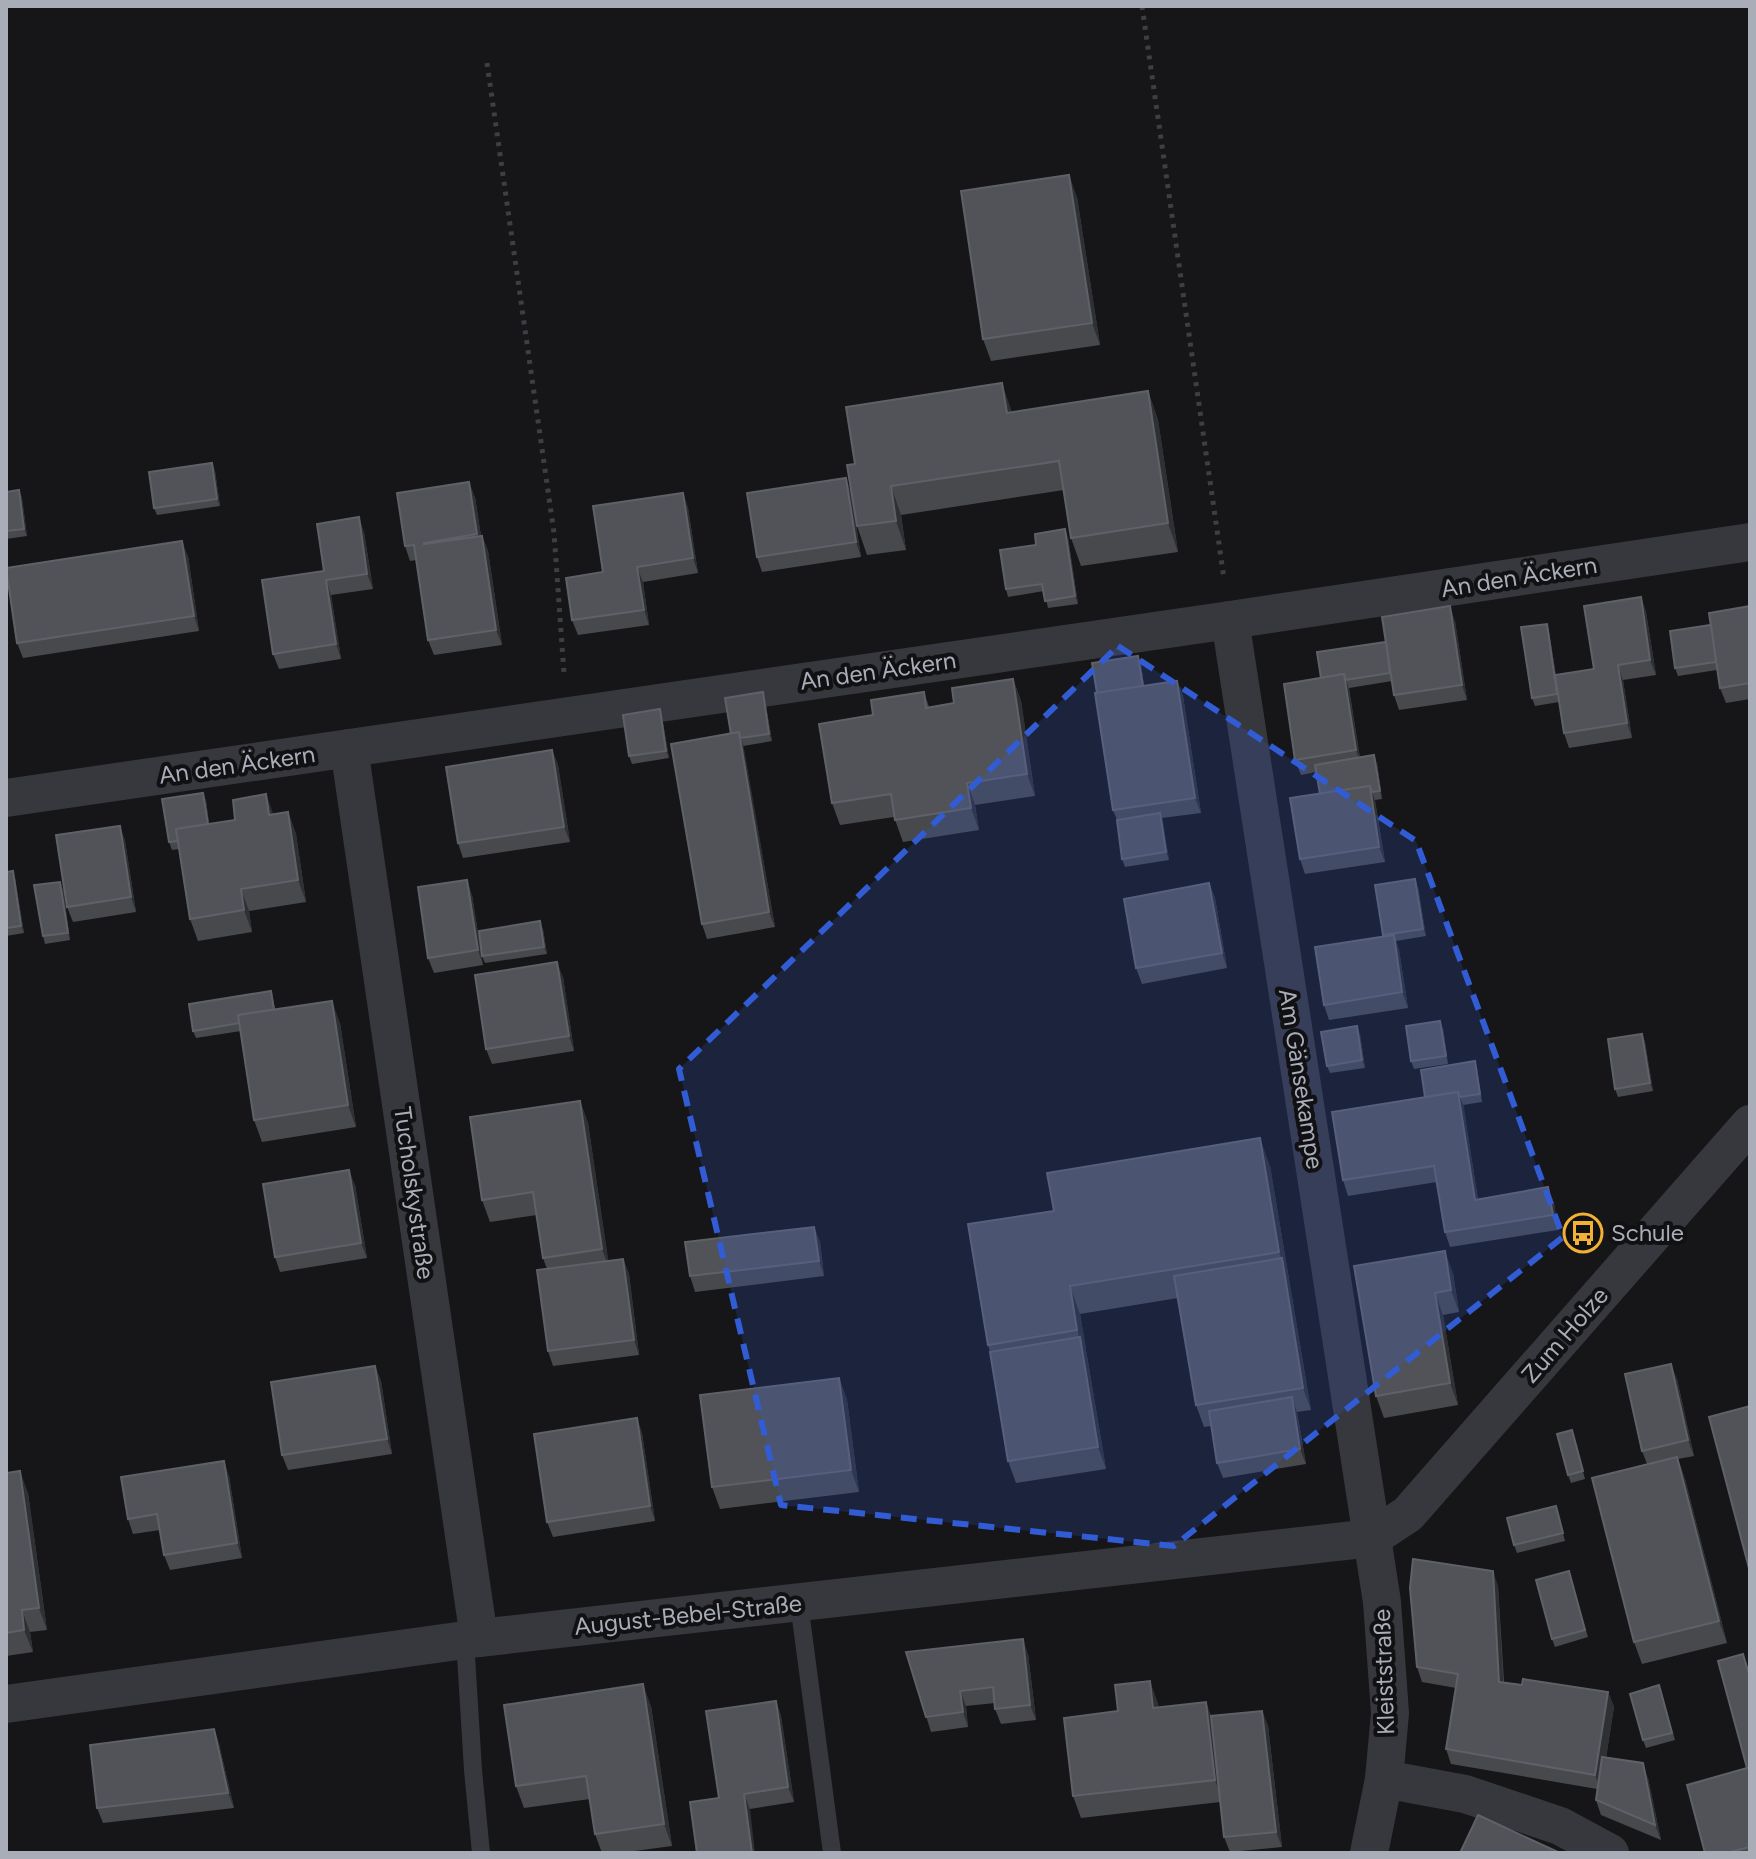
<svg xmlns="http://www.w3.org/2000/svg" width="1756" height="1859" viewBox="0 0 1756 1859" font-family="Figtree,sans-serif">
<style>
.lines{fill:none;stroke-linecap:round;stroke-linejoin:round}
.path{stroke:#3d3f44;stroke-width:5;stroke-dasharray:4 6;stroke-linecap:butt}
.lane{stroke:#37383d;stroke-width:18}
.street{stroke:#37383d;stroke-width:38}
.wall{fill:#47494d}
.shaded-wall{fill:#2f3033}
.building{fill:#525359;stroke:#5f6168;stroke-width:2}
.marked{fill:#325cd3;fill-opacity:0.2;stroke:#325cd3;stroke-width:6;stroke-dasharray:16 10;stroke-linejoin:round}
.labels{text-anchor:middle;stroke-width:8;stroke-linejoin:round;paint-order:stroke}
.street-label{font-size:24px;fill:#a8adb8;stroke:#111113}
.poi-label{font-size:24px;fill:#a8adb8;stroke:#111113;text-anchor:start}
</style>
<rect width="100%" height="100%" fill="#161618"/>
<g class="lines">
<g class="path">
<polyline points="1142,6 1224,579"/>
<polyline points="487,63 554,533 564,673"/>
</g>
<g class="lane">
<polyline points="799,1603 832,1853"/>
<polyline points="465,1640 473,1770 481,1853"/>
</g>
<g class="street">
<polyline points="1230,620 1382,1602 1390,1713 1384,1779 1369,1853"/>
<polyline points="349,748 479,1638"/>
<polyline points="6,798 1230,620 1750,542"/>
<polyline points="6,1704 479,1638 1372,1538 1408,1514 1750,1124"/>
<polyline points="1384,1779 1465,1794 1560,1826 1610,1853"/>
</g>
</g>
<g class="wall">
<polygon points="1077,197 1100,345 991,361 983,339"/>
<polygon points="1148,391 1158,420 1178,552 1081,566 1071,538 1064,490 901,515 906,550 867,555 857,526 855,464 1012,412"/>
<polygon points="212,463 215,471 220,506 157,515 154,508"/>
<polygon points="846,478 851,493 861,557 762,572 757,557"/>
<polygon points="19,490 22,498 27,536 6,539 6,492"/>
<polygon points="683,493 688,508 698,573 643,582 649,625 578,635 572,620 603,572"/>
<polygon points="475,497 481,536 482,536 488,551 502,645 434,655 428,640 416,560 410,561 405,546"/>
<polygon points="364,532 373,589 331,595 341,659 279,669 273,654 324,571"/>
<polygon points="1068,537 1078,604 1048,608 1044,591 1008,597 1006,589 1036,545"/>
<polygon points="188,556 199,631 23,658 17,643"/>
<polygon points="1641,597 1646,612 1656,675 1623,680 1632,738 1569,748 1564,733 1559,702 1535,706 1532,698 1547,624 1549,632 1556,675 1594,669"/>
<polygon points="1750,606 1750,699 1726,703 1720,688 1717,670 1678,676 1675,668"/>
<polygon points="1455,621 1467,700 1399,710 1394,695 1392,681 1349,688 1360,758 1377,763 1382,799 1375,800 1385,862 1305,874 1300,859 1320,794 1316,772 1301,775 1295,760 1321,678 1386,642"/>
<polygon points="1141,664 1144,686 1177,681 1183,696 1201,813 1162,818 1169,860 1125,867 1122,859 1117,820 1113,810"/>
<polygon points="1013,679 1021,701 1035,796 975,805 979,830 903,842 894,817 840,825 832,803 873,715 924,692 929,707 954,703"/>
<polygon points="763,692 765,700 772,741 743,746 775,927 707,939 702,924 731,734"/>
<polygon points="660,709 662,717 669,758 632,764 629,756"/>
<polygon points="552,750 558,765 570,842 463,858 458,843"/>
<polygon points="206,800 209,824 288,812 296,834 306,902 249,911 252,932 198,941 190,919 179,849 172,850 169,842"/>
<polygon points="120,826 125,841 136,912 73,922 67,907"/>
<polygon points="6,872 15,878 24,933 6,936"/>
<polygon points="1209,883 1215,898 1227,968 1142,984 1136,968"/>
<polygon points="1375,885 1418,887 1426,936 1396,941 1399,950 1408,1008 1329,1020 1324,1005 1384,937"/>
<polygon points="63,889 70,940 45,944 43,936"/>
<polygon points="472,895 483,965 434,973 428,958"/>
<polygon points="543,929 547,954 485,963 482,956"/>
<polygon points="563,977 574,1051 492,1064 486,1049"/>
<polygon points="273,999 275,1009 340,1023 356,1127 262,1142 254,1120 241,1031 196,1038 193,1031"/>
<polygon points="1443,1028 1448,1064 1414,1069 1411,1061"/>
<polygon points="1360,1034 1365,1068 1330,1073 1327,1066"/>
<polygon points="1642,1034 1645,1042 1653,1091 1618,1097 1615,1089"/>
<polygon points="1475,1061 1477,1069 1482,1102 1463,1105 1478,1199 1548,1187 1554,1203 1558,1230 1450,1247 1445,1232 1437,1182 1348,1196 1343,1180 1425,1097"/>
<polygon points="580,1101 588,1123 608,1261 623,1259 629,1274 639,1355 553,1366 548,1351 547,1269 543,1258 537,1215 490,1222 482,1200"/>
<polygon points="1270,1166 1311,1410 1297,1412 1306,1464 1223,1478 1217,1463 1211,1426 1204,1427 1196,1405 1178,1298 1080,1314 1106,1469 1016,1483 1008,1461 990,1352 988,1345 1054,1211"/>
<polygon points="355,1185 367,1258 280,1272 275,1257"/>
<polygon points="814,1227 820,1242 824,1276 695,1292 690,1276"/>
<polygon points="1354,1266 1453,1273 1459,1312 1443,1315 1458,1405 1384,1418 1376,1396"/>
<polygon points="375,1366 381,1381 392,1454 288,1470 282,1455"/>
<polygon points="839,1378 847,1400 859,1492 720,1509 712,1487"/>
<polygon points="1677,1379 1694,1456 1678,1459 1685,1479 1727,1643 1642,1664 1634,1642 1647,1464 1642,1451"/>
<polygon points="637,1418 642,1433 655,1521 553,1537 547,1522"/>
<polygon points="1572,1430 1585,1479 1571,1483 1568,1475"/>
<polygon points="6,1473 28,1493 47,1630 30,1632 33,1652 6,1656"/>
<polygon points="229,1476 242,1558 170,1570 164,1555 160,1530 133,1534 128,1519"/>
<polygon points="1556,1506 1565,1541 1517,1553 1514,1545"/>
<polygon points="1569,1571 1588,1637 1555,1647 1552,1639"/>
<polygon points="1498,1586 1504,1682 1522,1685 1608,1692 1614,1707 1606,1758 1648,1778 1661,1840 1601,1815 1596,1800 1597,1789 1451,1764 1446,1749 1456,1688 1422,1682 1417,1667"/>
<polygon points="906,1652 1028,1654 1036,1720 1001,1724 995,1709 995,1703 966,1706 968,1727 931,1732"/>
<polygon points="1743,1654 1750,1673 1750,1853 1705,1853 1747,1768"/>
<polygon points="1662,1693 1675,1740 1646,1748 1643,1740"/>
<polygon points="776,1701 781,1716 794,1802 750,1809 719,1798"/>
<polygon points="1206,1702 1211,1716 1262,1711 1268,1726 1282,1847 1230,1852 1224,1837 1220,1802 1081,1818 1073,1796 1118,1711 1158,1703 1158,1708"/>
<polygon points="651,1706 672,1846 620,1853 602,1853 595,1834 590,1799 524,1808 516,1786"/>
<polygon points="214,1729 219,1744 234,1808 103,1823 97,1808"/>
</g>
<g class="shaded-wall">
<polygon points="1069,175 1077,197 1100,345 1092,323"/>
<polygon points="1002,383 1012,412 1007,413"/>
<polygon points="1148,391 1158,420 1178,552 1168,523"/>
<polygon points="212,463 215,471 220,506 217,499"/>
<polygon points="846,478 851,493 861,557 856,542"/>
<polygon points="469,482 475,497 483,550 477,534"/>
<polygon points="891,486 901,515 906,550 896,521"/>
<polygon points="19,490 22,498 27,536 24,529"/>
<polygon points="683,493 688,508 698,573 693,558"/>
<polygon points="359,517 364,532 373,589 367,574"/>
<polygon points="1065,529 1068,537 1078,604 1075,596"/>
<polygon points="482,536 488,551 502,645 496,630"/>
<polygon points="182,541 188,556 199,631 194,616"/>
<polygon points="637,567 643,582 649,625 644,610"/>
<polygon points="326,580 331,595 341,659 336,644"/>
<polygon points="1641,597 1646,612 1656,675 1650,660"/>
<polygon points="1450,606 1455,621 1467,700 1462,685"/>
<polygon points="1547,624 1549,632 1560,702 1557,694"/>
<polygon points="1138,656 1141,664 1146,700 1144,692"/>
<polygon points="1618,665 1623,680 1632,738 1627,723"/>
<polygon points="1344,674 1349,690 1361,765 1356,750"/>
<polygon points="1013,679 1021,701 1035,796 1027,774"/>
<polygon points="1177,681 1183,696 1201,813 1195,798"/>
<polygon points="763,692 765,700 772,741 769,734"/>
<polygon points="660,709 662,717 669,758 666,751"/>
<polygon points="739,732 744,748 775,927 769,912"/>
<polygon points="552,750 558,765 570,842 564,827"/>
<polygon points="1374,755 1377,763 1382,799 1380,791"/>
<polygon points="967,783 975,805 979,830 971,808"/>
<polygon points="1370,786 1375,801 1385,862 1379,847"/>
<polygon points="203,793 206,800 212,844 209,836"/>
<polygon points="266,794 274,816 269,815"/>
<polygon points="288,812 296,834 306,902 298,880"/>
<polygon points="1160,813 1163,821 1169,860 1166,852"/>
<polygon points="120,826 125,841 136,912 131,897"/>
<polygon points="13,871 15,878 24,933 21,926"/>
<polygon points="1415,879 1418,887 1426,936 1423,929"/>
<polygon points="467,880 472,895 483,965 478,950"/>
<polygon points="60,882 63,889 70,940 68,933"/>
<polygon points="1209,883 1215,898 1227,968 1222,953"/>
<polygon points="241,889 249,911 252,932 244,910"/>
<polygon points="540,921 543,929 547,954 544,947"/>
<polygon points="1394,935 1399,950 1408,1008 1402,992"/>
<polygon points="557,962 563,977 574,1051 569,1036"/>
<polygon points="332,1001 340,1023 356,1127 348,1105"/>
<polygon points="1440,1021 1443,1028 1448,1064 1446,1056"/>
<polygon points="1357,1026 1360,1034 1365,1068 1362,1060"/>
<polygon points="1642,1034 1645,1042 1653,1091 1650,1083"/>
<polygon points="1458,1092 1464,1107 1480,1215 1475,1200"/>
<polygon points="580,1101 588,1123 610,1271 602,1249"/>
<polygon points="1260,1138 1270,1166 1311,1410 1303,1388 1282,1260 1279,1252"/>
<polygon points="349,1170 355,1185 367,1258 361,1243"/>
<polygon points="1548,1187 1554,1203 1558,1230 1553,1215"/>
<polygon points="814,1227 820,1242 824,1276 819,1261"/>
<polygon points="1445,1251 1453,1273 1459,1312 1451,1290"/>
<polygon points="623,1259 629,1274 639,1355 634,1340"/>
<polygon points="1070,1286 1080,1314 1106,1469 1098,1447"/>
<polygon points="1435,1293 1443,1315 1458,1405 1450,1383"/>
<polygon points="1671,1364 1677,1379 1694,1456 1688,1440"/>
<polygon points="375,1366 381,1381 392,1454 387,1439"/>
<polygon points="839,1378 847,1400 859,1492 851,1470"/>
<polygon points="1292,1397 1297,1412 1306,1464 1300,1449"/>
<polygon points="637,1418 642,1433 655,1521 650,1506"/>
<polygon points="1677,1457 1685,1479 1727,1643 1719,1621"/>
<polygon points="224,1461 229,1476 242,1558 237,1543"/>
<polygon points="20,1471 28,1493 47,1630 39,1608"/>
<polygon points="1493,1571 1498,1586 1504,1697 1499,1682"/>
<polygon points="22,1610 30,1632 33,1652 24,1630"/>
<polygon points="1023,1639 1028,1654 1036,1720 1030,1705"/>
<polygon points="1150,1681 1158,1703 1161,1730 1153,1708"/>
<polygon points="643,1684 651,1706 672,1846 664,1824"/>
<polygon points="960,1691 966,1706 968,1727 963,1712"/>
<polygon points="1608,1692 1614,1707 1601,1790 1595,1775"/>
<polygon points="776,1701 781,1716 794,1802 788,1787"/>
<polygon points="1206,1702 1214,1724 1223,1802 1215,1780"/>
<polygon points="1262,1711 1268,1726 1282,1847 1276,1832"/>
<polygon points="214,1729 219,1744 234,1808 228,1793"/>
<polygon points="1643,1763 1648,1778 1661,1840 1655,1825"/>
<polygon points="744,1794 750,1809 755,1853 752,1853"/>
</g>
<g class="building">
<polygon points="1069,175 1092,323 983,339 961,191"/>
<polygon points="1002,383 1007,413 1148,391 1168,523 1071,538 1059,461 891,486 896,521 857,526 847,465 855,464 846,407"/>
<polygon points="212,463 217,499 154,508 149,472"/>
<polygon points="846,478 856,542 757,557 747,493"/>
<polygon points="469,482 477,534 424,543 424,544 482,536 496,630 428,640 414,545 405,546 397,493"/>
<polygon points="19,490 24,529 6,531 6,492"/>
<polygon points="683,493 693,558 637,567 644,610 572,620 566,578 603,572 593,506"/>
<polygon points="359,517 367,574 326,580 336,644 273,654 262,580 324,571 317,524"/>
<polygon points="1065,529 1075,596 1045,601 1042,584 1006,589 1000,550 1036,545 1035,534"/>
<polygon points="182,541 194,616 17,643 6,568"/>
<polygon points="1641,597 1650,660 1618,665 1627,723 1564,733 1555,675 1594,669 1584,606"/>
<polygon points="1450,606 1462,685 1394,695 1382,617"/>
<polygon points="1750,606 1750,683 1720,688 1709,613"/>
<polygon points="1547,624 1557,694 1532,698 1521,627"/>
<polygon points="1711,625 1716,662 1675,668 1670,631"/>
<polygon points="1386,642 1390,673 1346,680 1344,674 1321,678 1317,652"/>
<polygon points="1138,656 1143,686 1097,693 1092,663"/>
<polygon points="1344,674 1356,750 1295,760 1284,684"/>
<polygon points="1013,679 1027,774 967,783 971,808 895,820 891,794 832,803 819,724 873,715 871,700 924,692 926,708 954,703 952,688"/>
<polygon points="1177,681 1195,798 1113,810 1095,693"/>
<polygon points="763,692 769,734 740,738 739,732 731,734 725,698"/>
<polygon points="660,709 666,751 629,756 623,715"/>
<polygon points="739,732 769,912 702,924 671,744"/>
<polygon points="552,750 564,827 458,843 446,767"/>
<polygon points="1374,755 1380,791 1372,792 1370,786 1320,794 1315,765"/>
<polygon points="1370,786 1379,847 1300,859 1290,798"/>
<polygon points="203,793 208,824 176,829 178,841 169,842 162,799"/>
<polygon points="266,794 269,815 288,812 298,880 241,889 244,910 190,919 176,829 235,820 233,800"/>
<polygon points="1160,813 1166,852 1122,859 1117,820"/>
<polygon points="120,826 131,897 67,907 56,835"/>
<polygon points="13,871 21,926 6,928 6,872"/>
<polygon points="1415,879 1423,929 1383,935 1375,885"/>
<polygon points="467,880 478,950 428,958 418,887"/>
<polygon points="60,882 68,933 43,936 34,885"/>
<polygon points="1209,883 1222,953 1136,968 1124,899"/>
<polygon points="540,921 544,947 482,956 479,931"/>
<polygon points="1394,935 1402,992 1324,1005 1315,947"/>
<polygon points="557,962 569,1036 486,1049 475,975"/>
<polygon points="271,991 274,1010 238,1015 240,1023 193,1031 189,1004"/>
<polygon points="332,1001 348,1105 254,1120 238,1015"/>
<polygon points="1440,1021 1446,1056 1411,1061 1406,1026"/>
<polygon points="1357,1026 1362,1060 1327,1066 1321,1032"/>
<polygon points="1642,1034 1650,1083 1615,1089 1608,1039"/>
<polygon points="1475,1061 1480,1094 1460,1097 1458,1092 1425,1097 1421,1070"/>
<polygon points="1458,1092 1475,1200 1548,1187 1553,1215 1445,1232 1434,1166 1343,1180 1332,1112"/>
<polygon points="580,1101 602,1249 543,1258 533,1192 482,1200 470,1117"/>
<polygon points="1260,1138 1279,1252 1070,1286 1077,1330 988,1345 968,1224 1054,1211 1047,1173"/>
<polygon points="349,1170 361,1243 275,1257 263,1184"/>
<polygon points="814,1227 819,1261 690,1276 685,1242"/>
<polygon points="1445,1251 1451,1290 1435,1293 1450,1383 1376,1396 1354,1266"/>
<polygon points="1282,1258 1303,1388 1196,1405 1174,1276"/>
<polygon points="623,1259 634,1340 548,1351 537,1270"/>
<polygon points="1080,1337 1098,1447 1008,1461 990,1352"/>
<polygon points="1671,1364 1688,1440 1642,1451 1625,1374"/>
<polygon points="375,1366 387,1439 282,1455 271,1382"/>
<polygon points="839,1378 851,1470 712,1487 700,1395"/>
<polygon points="1292,1397 1300,1449 1217,1463 1209,1411"/>
<polygon points="1750,1406 1750,1572 1709,1417"/>
<polygon points="637,1418 650,1506 547,1522 534,1434"/>
<polygon points="1572,1430 1583,1471 1568,1475 1557,1434"/>
<polygon points="1677,1457 1719,1621 1634,1642 1592,1478"/>
<polygon points="224,1461 237,1543 164,1555 157,1514 128,1519 121,1477"/>
<polygon points="20,1471 39,1608 22,1610 24,1630 6,1633 6,1473"/>
<polygon points="1556,1506 1563,1533 1514,1545 1507,1518"/>
<polygon points="1413,1559 1493,1571 1499,1682 1522,1685 1523,1679 1608,1692 1595,1775 1446,1749 1458,1674 1417,1667 1410,1588"/>
<polygon points="1569,1571 1585,1630 1552,1639 1536,1580"/>
<polygon points="1023,1639 1030,1705 995,1709 993,1687 960,1691 963,1712 926,1717 906,1652"/>
<polygon points="1743,1654 1750,1678 1750,1847 1726,1853 1705,1853 1687,1785 1747,1768 1718,1661"/>
<polygon points="1150,1681 1153,1708 1206,1702 1215,1780 1073,1796 1064,1718 1118,1711 1115,1685"/>
<polygon points="643,1684 664,1824 595,1834 586,1776 516,1786 504,1705"/>
<polygon points="1659,1685 1672,1733 1643,1740 1630,1694"/>
<polygon points="776,1701 788,1787 744,1794 752,1853 697,1853 690,1802 719,1798 706,1711"/>
<polygon points="1262,1711 1276,1832 1224,1837 1211,1716"/>
<polygon points="214,1729 228,1793 97,1808 90,1745"/>
<polygon points="1602,1757 1643,1763 1655,1825 1596,1800"/>
<polygon points="1478,1815 1560,1853 1460,1853"/>
</g>
<path class="marked" d="M1118 646 1416 841 1563 1237 1174 1546 781 1505 679 1069Z"/>
<defs>
<g id="bus-ring" transform="scale(2)"><circle r="9.5" fill="#111113" stroke="#f2b134" stroke-width="1.5"/><path d="M-5-6H5V4H4V6H2V4H-2V6H-4V4H-5ZM-3.5-4V0h7V-4ZM-3.5 1.2v1.5H-2V1.2ZM2 1.2v1.5H3.5V1.2Z" fill="#f2b134"/></g>
</defs>
<g fill-rule="evenodd">
<use href="#bus-ring" x="1583" y="1233"/>
</g>
<g class="labels">
<g class="street-label">
<text transform="translate(1519 577) rotate(-9)" y="8">An den Äckern</text>
<text transform="translate(878 671) rotate(-8)" y="8">An den Äckern</text>
<text transform="translate(237 765) rotate(-8)" y="8">An den Äckern</text>
<text transform="translate(1301 1079) rotate(81)" y="8">Am Gänsekampe</text>
<text transform="translate(414 1193) rotate(82)" y="8">Tucholskystraße</text>
<text transform="translate(1565 1335) rotate(-49)" y="8">Zum Holze</text>
<text transform="translate(688 1615) rotate(-6)" y="8">August-Bebel-Straße</text>
<text transform="translate(1384 1672) rotate(-92)" y="8">Kleiststraße</text>
</g>
<g class="poi-label">
<text x="1611" y="1241">Schule</text>
</g>
</g>
<rect width="1756" height="1859" fill="none" stroke="#a8adb8" stroke-width="16"/>
</svg>
